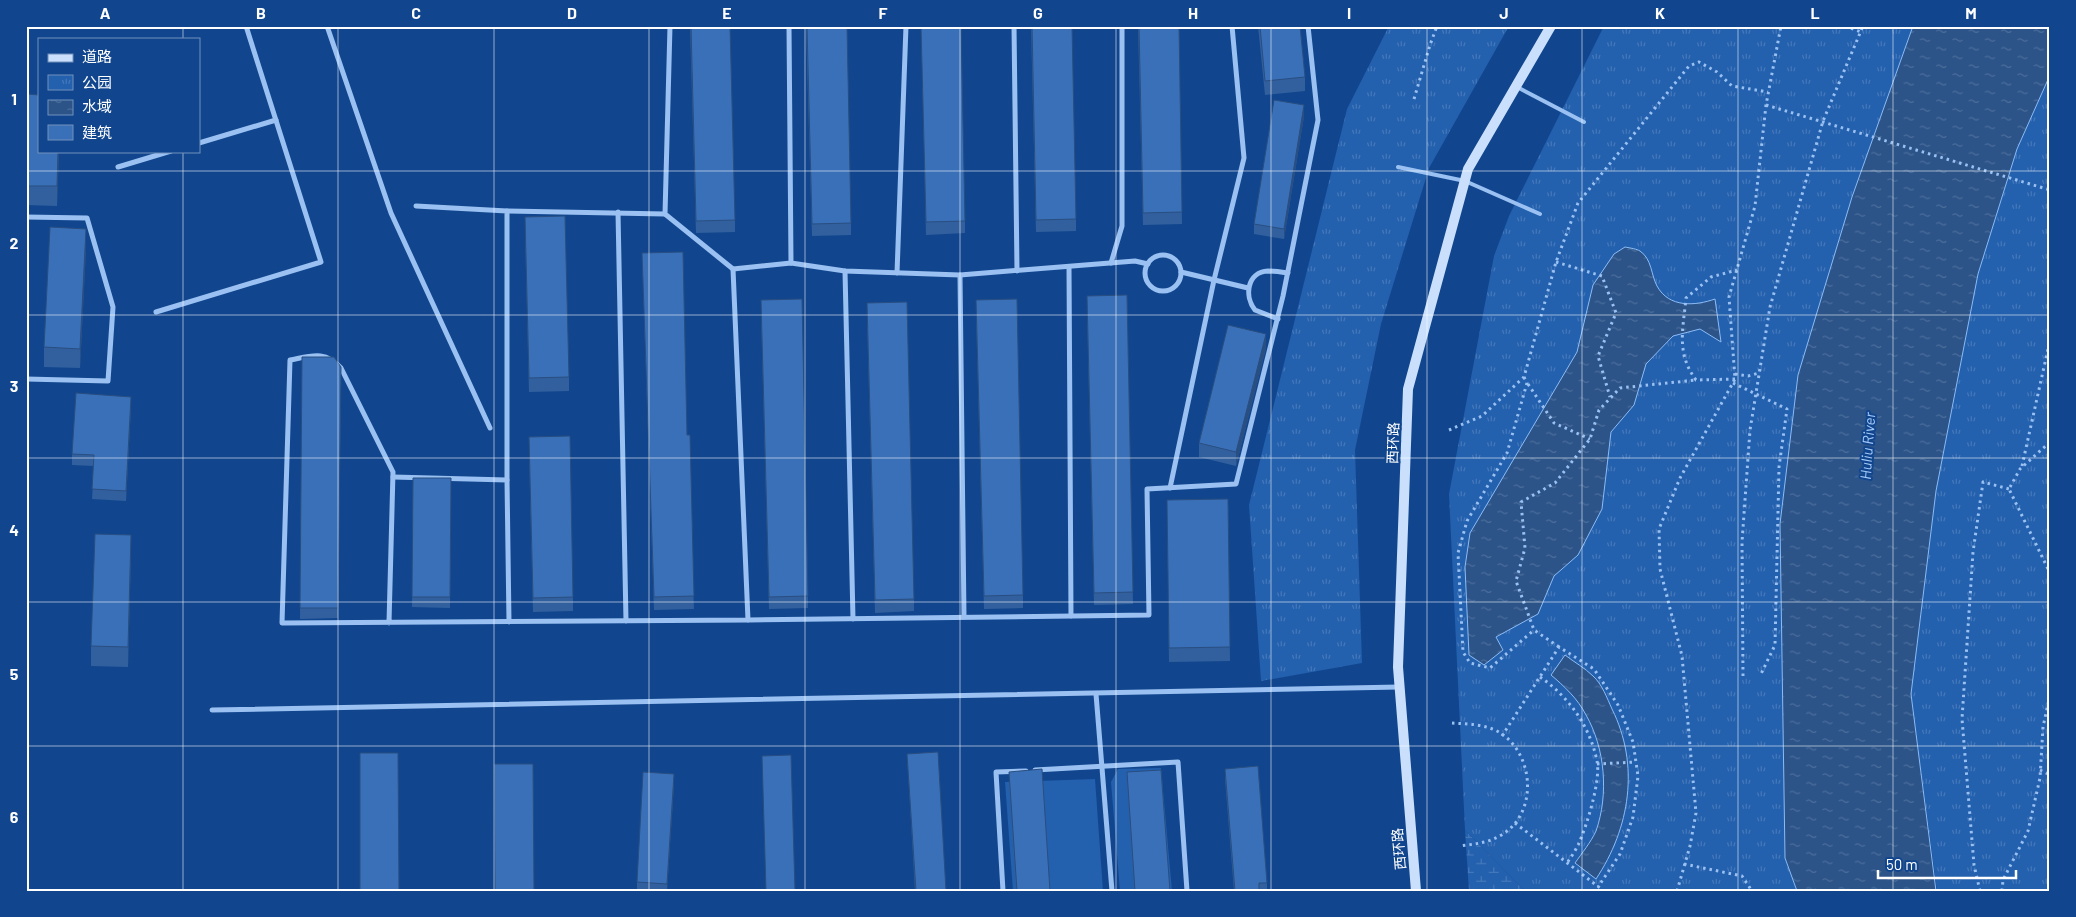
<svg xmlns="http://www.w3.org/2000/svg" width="2076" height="917" viewBox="0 0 2076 917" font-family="Barlow,'Noto Sans SC',sans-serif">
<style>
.grass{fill:#2360ae}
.wetland{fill:url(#wetland-marsh)}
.park{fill:url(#park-tufts)}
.water{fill:url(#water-ripples);stroke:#8cbcf6}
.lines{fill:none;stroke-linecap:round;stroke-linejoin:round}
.path{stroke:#9ac1f2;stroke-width:3;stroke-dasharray:2.5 4;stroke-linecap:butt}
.lane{stroke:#9ac1f2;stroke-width:4}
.street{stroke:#9ac1f2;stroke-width:5}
.secondary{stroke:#c9dffc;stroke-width:10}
.wall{fill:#32609e}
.shaded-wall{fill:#294e81}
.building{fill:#3a70b8;stroke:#294e81}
.grid{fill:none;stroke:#fff;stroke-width:1;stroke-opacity:0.55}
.labels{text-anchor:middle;stroke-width:4;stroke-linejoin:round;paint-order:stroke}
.street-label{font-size:14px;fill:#fff;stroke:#11468e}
.water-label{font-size:15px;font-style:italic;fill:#a6cbf9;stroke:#11468e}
.neatline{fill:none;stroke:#fff;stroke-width:2}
.grid-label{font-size:16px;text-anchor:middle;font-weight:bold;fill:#fff}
</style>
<defs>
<pattern id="wetland-marsh" width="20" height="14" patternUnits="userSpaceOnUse" patternTransform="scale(1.25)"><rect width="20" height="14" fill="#2360ae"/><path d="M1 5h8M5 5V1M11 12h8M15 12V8" fill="none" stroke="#4478ba"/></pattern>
<pattern id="park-tufts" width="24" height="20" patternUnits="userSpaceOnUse" patternTransform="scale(1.25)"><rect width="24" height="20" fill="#2360ae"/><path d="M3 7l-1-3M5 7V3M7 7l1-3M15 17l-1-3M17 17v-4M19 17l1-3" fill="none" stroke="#4478ba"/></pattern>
<pattern id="water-ripples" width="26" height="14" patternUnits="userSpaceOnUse" patternTransform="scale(1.25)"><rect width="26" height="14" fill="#2c5489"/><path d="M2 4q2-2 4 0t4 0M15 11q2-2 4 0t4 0" fill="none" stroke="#4c6e9b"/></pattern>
</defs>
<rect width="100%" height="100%" fill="#11468e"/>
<g class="grass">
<polygon points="1161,768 1172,891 1120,891 1111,782 1118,769"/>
<polygon points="1095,779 1103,891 1013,891 1005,782"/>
</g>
<polygon class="wetland" points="1465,830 1525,891 1469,891"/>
<g class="park">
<polygon points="1389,26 1509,26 1429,168 1381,324 1355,450 1362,663 1261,681 1249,505 1347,109"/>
<polygon points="1604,26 1913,26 1852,197 1780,524 1785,858 1797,891 1525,891 1465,830 1449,494 1494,256 1509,216"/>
<polygon points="2050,75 2050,891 1937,891 1911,694 1936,491 1978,274 2017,149"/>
</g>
<g class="water">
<polygon points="1913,26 2050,26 2050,75 2017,149 1978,274 1936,491 1911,694 1936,891 1797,891 1785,858 1780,524 1798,375 1852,197"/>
<path d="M1625 247C1630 248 1637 249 1640 251 1652 259 1651 275 1657 286 1669 308 1695 306 1715 299L1721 342 1700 329 1673 336 1646 364 1634 405 1611 432 1602 509 1578 555 1554 576 1538 614 1496 637 1503 650 1484 665 1469 655 1465 567 1470 533 1577 352 1593 285 1614 254Z"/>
<path d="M1565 655C1574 662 1585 668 1593 676 1602 684 1607 698 1612 709 1640 765 1630 828 1596 879L1575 863C1582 853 1591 842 1596 831 1609 794 1605 748 1586 715 1578 699 1564 686 1551 675Z"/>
</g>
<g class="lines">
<g class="path">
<polyline points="1845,26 1861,32"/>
<polyline points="1414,99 1430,45 1437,26"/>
<polyline points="1766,105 2050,190"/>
<polyline points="1556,262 1602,276 1616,313 1598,356 1610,397"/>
<polyline points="1735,374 1748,376 1759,373"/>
<polyline points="1524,377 1527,383 1507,453 1467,521 1458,553 1463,652 1470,663 1490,668 1534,630"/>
<path d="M1735 379 1696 380C1676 353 1683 330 1686 298L1711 277 1737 270"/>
<polyline points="1733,383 1787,409 1779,467 1775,645 1761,674"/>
<polyline points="1528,384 1554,423 1590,439"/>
<polyline points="1449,430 1482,416 1524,377 1556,262 1578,203 1689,66 1699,62 1717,72 1732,86 1768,92"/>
<polyline points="2050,442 2020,469 2009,489 2050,573"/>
<polyline points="2022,466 2050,340"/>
<polyline points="1559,647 1534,630 1516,581 1525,548 1521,502 1555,483 1590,439 1599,410 1620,388 1696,380"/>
<polyline points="1743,676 1742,542 1750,430 1770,307 1823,121 1863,26"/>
<path d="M1540 677C1568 696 1590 726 1597 761 1601 780 1587 825 1579 843 1576 850 1571 857 1567 863"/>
<path d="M1452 723C1467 724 1483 724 1497 731 1534 751 1539 811 1503 834 1489 843 1475 844 1459 846"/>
<polyline points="1502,736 1559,647 1594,669 1618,705 1633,742 1638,776 1633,817 1620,854 1598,887"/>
<polyline points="1597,764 1636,762"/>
<polyline points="2040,770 2050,775"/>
<polyline points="1515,823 1604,891"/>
<polyline points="1684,864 1742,876 1752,891"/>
<polyline points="1677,891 1690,846 1696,813 1682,656 1660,569 1659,529 1680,478 1735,379 1729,297 1755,206 1766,105 1781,26"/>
<polyline points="1980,891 1974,865 1962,719 1973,552 1983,482 2009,489"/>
<polyline points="2002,891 2003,880 2028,831 2040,778 2043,727 2050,695"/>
</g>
<g class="lane">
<polyline points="1517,87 1584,122"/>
<polyline points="1398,167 1465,181 1540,214"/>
</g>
<g class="street">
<polyline points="184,26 190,26"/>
<polyline points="327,26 391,213 490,428"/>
<polyline points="670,26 665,214 733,269 791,263 845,271 960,275 1135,261 1148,264"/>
<polyline points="789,26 791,263"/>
<polyline points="1014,26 1017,271"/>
<polyline points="199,143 276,120"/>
<polyline points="118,167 171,151"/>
<polyline points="416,206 507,211 507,480"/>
<polyline points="507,211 665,214"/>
<polyline points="618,212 626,621"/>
<polyline points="26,217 87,218 113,307 108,381 26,379"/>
<circle cx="1163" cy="273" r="18"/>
<polyline points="1111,263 1122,226 1122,26"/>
<polyline points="1069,267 1071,616"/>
<polyline points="845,271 853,619"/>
<polyline points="1181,272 1248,288"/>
<polyline points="897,273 906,26"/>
<polyline points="960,275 964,617"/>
<polyline points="156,312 321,262 246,26"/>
<path d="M1278 319 1255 310C1244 296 1247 272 1268 271 1274 271 1281 272 1288 273"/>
<polyline points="393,477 507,480 509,622"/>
<polyline points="1170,488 1214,280 1244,158 1232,26"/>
<polyline points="748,620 1149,615 1147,489 1236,484 1283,296 1318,120 1308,26"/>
<path d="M389 623 393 472 341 368C325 350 311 356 290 360L282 623 748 620 733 269"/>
<polyline points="1096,694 1112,891"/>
<polyline points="212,710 1399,687"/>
<polyline points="1035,770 1178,762 1187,891"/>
<polyline points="1003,891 996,772 1026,771"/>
</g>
<polyline class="secondary" points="1416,891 1398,667 1408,389 1468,169 1551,26"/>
</g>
<g class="wall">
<polygon points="690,26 735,220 735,232 696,233"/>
<polygon points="806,26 851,223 851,235 812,236"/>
<polygon points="921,26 965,221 965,233 926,235"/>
<polygon points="1031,26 1076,219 1076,231 1036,232"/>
<polygon points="1138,26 1179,26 1182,224 1143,225"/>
<polygon points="1258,26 1300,26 1305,77 1305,91 1265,95"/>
<rect x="1337" y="26" width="22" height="3"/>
<polygon points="26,94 59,151 57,206 26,205"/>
<polygon points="1304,116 1284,239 1254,234 1254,224"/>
<polygon points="525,231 569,377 569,391 529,392"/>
<polygon points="86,248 80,368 44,367 44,347"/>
<polygon points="642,253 687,435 694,609 654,610"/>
<polygon points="1127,295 1133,604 1094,605 1087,309"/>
<polygon points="761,312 808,596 808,608 769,609"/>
<polygon points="976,312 1023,595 1023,608 984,609"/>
<polygon points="867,316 914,599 914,611 875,613"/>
<polygon points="1266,348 1236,466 1199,457 1199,443"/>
<polygon points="302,357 341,367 338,618 300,619"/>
<polygon points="131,407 126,501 92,499 94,466 72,465 72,454"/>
<polygon points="529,451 573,597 573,611 533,612"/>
<polygon points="413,478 451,478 450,608 412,607"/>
<polygon points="1228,499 1230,661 1169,662 1167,500"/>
<polygon points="131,554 128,667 91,666 91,646"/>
<polygon points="907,754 946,891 915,891"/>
<polygon points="1225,769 1267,883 1267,891 1234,891 1225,779"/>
<polygon points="1009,772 1050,891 1016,891 1009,786"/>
<polygon points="1127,772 1170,891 1134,891 1127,785"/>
<polygon points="674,784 667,891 637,891 637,882"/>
</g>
<g class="shaded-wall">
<polygon points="1304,105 1304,116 1284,239 1284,229"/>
<polygon points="58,151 59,151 57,206 57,186"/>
<polygon points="86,229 86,248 80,368 80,349"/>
<polygon points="1266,334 1266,348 1236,466 1236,452"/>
<polygon points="131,397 131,407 126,501 126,491"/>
<polygon points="131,535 131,554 128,667 128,647"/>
<polygon points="674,774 674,784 667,891 667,884"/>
</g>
<g class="building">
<polygon points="691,26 730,26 735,220 696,221"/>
<polygon points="807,26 847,26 851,223 812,224"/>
<polygon points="921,26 961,26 965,221 926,222"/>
<polygon points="1032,26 1072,26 1076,219 1036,220"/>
<polygon points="1139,26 1179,26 1182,212 1143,213"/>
<polygon points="1260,26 1300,26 1305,77 1265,81"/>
<polygon points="26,94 39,95 39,151 58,151 57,186 26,186"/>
<polygon points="1274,100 1304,105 1284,229 1254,224"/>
<polygon points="565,216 569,377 529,378 525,217"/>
<polygon points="50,227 86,229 80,349 44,347"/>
<polygon points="683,252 687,435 690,435 694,596 654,597 642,253"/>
<polygon points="1127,295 1133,592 1094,593 1087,296"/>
<polygon points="802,299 808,596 769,597 761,300"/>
<polygon points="1017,299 1023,595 984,596 976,300"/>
<polygon points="907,302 914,599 875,600 867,303"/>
<polygon points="1228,325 1266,334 1236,452 1199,443"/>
<polygon points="302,357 334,357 341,367 338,608 300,608"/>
<polygon points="76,393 131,397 126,491 92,489 94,455 72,454"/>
<polygon points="570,436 573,597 533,598 529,437"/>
<polygon points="413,478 451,478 450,597 412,597"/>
<polygon points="1228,499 1230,647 1169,648 1167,500"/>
<polygon points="95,534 131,535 128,647 91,646"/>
<polygon points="938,752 946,891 916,891 907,754"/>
<polygon points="360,753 398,753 399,891 360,891"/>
<polygon points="791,755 795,891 766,891 762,756"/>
<polygon points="494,764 533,764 534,891 495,891"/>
<polygon points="1258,766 1267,883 1259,883 1259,891 1235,891 1225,769"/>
<polygon points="1042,769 1050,891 1017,891 1009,772"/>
<polygon points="1161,770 1170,891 1135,891 1127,772"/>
<polygon points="643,772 674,774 667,884 637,882"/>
</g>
<path class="grid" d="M183 26V39M338 26V891M494 26V891M649 26V891M805 26V891M960 26V891M1116 26V891M1271 26V891M1427 26V891M1582 26V891M1738 26V891M1893 26V891M183 151V891M26 171H2050M26 315H2050M26 458H2050M26 602H2050M26 746H2050"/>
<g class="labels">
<g class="street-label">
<text transform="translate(1393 443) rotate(-88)" y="5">西环路</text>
<text transform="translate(1399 849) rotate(-95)" y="5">西环路</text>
</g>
<g class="water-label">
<text transform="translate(1868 446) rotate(-86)" y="5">Huliu River</text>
</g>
</g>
<rect width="2076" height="917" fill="none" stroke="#11468e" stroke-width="55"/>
<rect x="38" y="38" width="162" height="115" fill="#11468e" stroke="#7090bb"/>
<rect x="48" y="54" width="25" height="8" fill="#c9dffc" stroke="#7090bb"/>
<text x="82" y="62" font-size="15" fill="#ffffff">道路</text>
<rect x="48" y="75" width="25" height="15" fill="url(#park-tufts)" stroke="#7090bb"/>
<text x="82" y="88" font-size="15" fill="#ffffff">公园</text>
<rect x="48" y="100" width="25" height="15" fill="url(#water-ripples)" stroke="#7090bb"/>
<text x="82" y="112" font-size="15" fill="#ffffff">水域</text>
<rect x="48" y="125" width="25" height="15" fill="#3a70b8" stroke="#7090bb"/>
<text x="82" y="138" font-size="15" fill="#ffffff">建筑</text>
<path d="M1878 870v8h138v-8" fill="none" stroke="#ffffff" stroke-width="2.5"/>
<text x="1886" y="870" font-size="15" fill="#ffffff" stroke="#11468e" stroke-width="4" paint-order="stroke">50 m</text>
<rect x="28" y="28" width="2020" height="862" class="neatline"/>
<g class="grid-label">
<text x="105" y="19">A</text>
<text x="261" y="19">B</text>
<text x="416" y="19">C</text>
<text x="572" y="19">D</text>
<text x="727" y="19">E</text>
<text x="883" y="19">F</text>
<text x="1038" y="19">G</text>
<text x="1193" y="19">H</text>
<text x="1349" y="19">I</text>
<text x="1504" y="19">J</text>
<text x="1660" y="19">K</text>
<text x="1815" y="19">L</text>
<text x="1971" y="19">M</text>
<text x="14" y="105">1</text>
<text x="14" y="249">2</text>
<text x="14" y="392">3</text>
<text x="14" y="536">4</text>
<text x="14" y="680">5</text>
<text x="14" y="823">6</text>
</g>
</svg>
